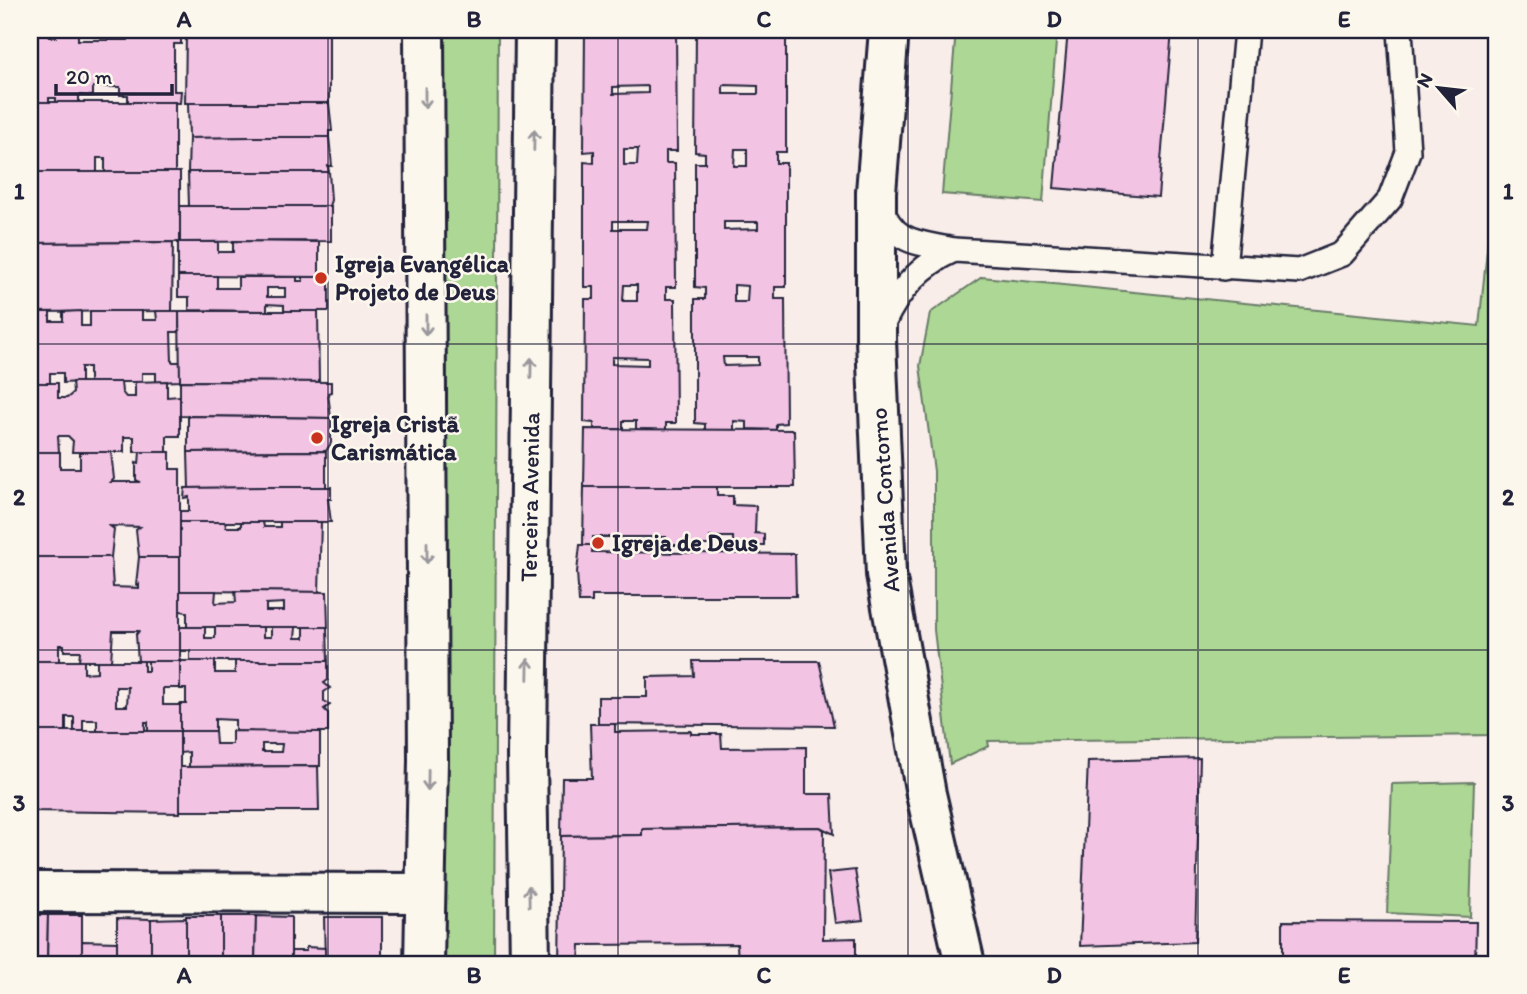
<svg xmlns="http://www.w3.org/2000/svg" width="1527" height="994" viewBox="0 0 1527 994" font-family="Itim,sans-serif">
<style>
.green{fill:#add794;stroke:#687c68;stroke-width:2}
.building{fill:#f3c3e4;stroke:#22223b;stroke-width:2;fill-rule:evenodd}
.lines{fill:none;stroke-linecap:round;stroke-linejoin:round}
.lane-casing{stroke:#22223b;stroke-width:28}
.street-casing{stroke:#22223b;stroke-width:44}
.secondary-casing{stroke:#22223b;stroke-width:44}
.lane{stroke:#fbf7ec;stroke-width:23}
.street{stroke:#fbf7ec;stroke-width:38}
.secondary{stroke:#fbf7ec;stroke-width:38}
.oneway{stroke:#99979c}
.grid{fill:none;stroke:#22223b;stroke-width:2;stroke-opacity:0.55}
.poi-dot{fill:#c8321e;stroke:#fbf7ec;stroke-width:2.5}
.labels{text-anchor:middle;stroke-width:5;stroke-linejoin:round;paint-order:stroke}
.poi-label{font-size:24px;font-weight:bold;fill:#22223b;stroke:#fbf7ec;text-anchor:start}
.street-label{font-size:24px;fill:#22223b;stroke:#fbf7ec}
.neatline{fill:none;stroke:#22223b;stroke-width:2.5}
.grid-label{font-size:23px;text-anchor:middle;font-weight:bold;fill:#22223b}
</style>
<rect width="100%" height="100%" fill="#f9edea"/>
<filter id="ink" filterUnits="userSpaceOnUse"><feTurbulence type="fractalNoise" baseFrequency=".0143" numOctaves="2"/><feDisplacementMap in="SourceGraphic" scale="14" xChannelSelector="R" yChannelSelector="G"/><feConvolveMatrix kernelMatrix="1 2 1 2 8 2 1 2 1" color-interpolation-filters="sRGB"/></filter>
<g filter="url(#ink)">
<g class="green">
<polygon points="429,30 498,30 494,964 437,964"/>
<polygon points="956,30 1057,30 1043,202 942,194"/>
<polygon points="1497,154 1497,735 988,741 989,746 950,764 934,630 934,471 920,366 930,313 982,277 1479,326"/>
<polygon points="1474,782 1470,917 1387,913 1392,784"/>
</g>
<g class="building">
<rect x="30" y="30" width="42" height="3"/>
<rect x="133" y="30" width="42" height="3"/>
<rect x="289" y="30" width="40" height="3"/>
<path d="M585 30H676L677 151H666V163H675L676 287H666V299H675L676 423H666V430L636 429V421H623V429H594V423L584 422 585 299H594V287H584V162L594 163V151L584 152ZM648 86V93L613 94V87ZM624 149H638L637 165H624ZM613 221H648L647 229H613ZM624 285H637V301H623ZM612 357 648 358V365L612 364Z"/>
<path d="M696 30H786V152H776V163H786V287H775V299H785L786 423 776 424V430L747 429V422L734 421V430H705V424L695 423V299H705V288L695 287V163H705V153L695 152ZM723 85 758 86V94H723ZM735 149H747V166H734ZM724 222H758V229L724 230ZM734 285 748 286 747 302H734ZM723 357H758V365L724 366Z"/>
<polygon points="1068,30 1172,30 1158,197 1054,188"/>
<polygon points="30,33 49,33 49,37 56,37 56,33 78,33 78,40 128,40 129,33 181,33 181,44 174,44 174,91 181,91 180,103 128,102 128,95 120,95 120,87 93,87 93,96 79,95 79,102 56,102 56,98 49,98 49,102 30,102"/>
<polygon points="186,33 329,33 329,103 185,103"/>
<polygon points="30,102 175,102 175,172 105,172 105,158 97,158 97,172 30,172"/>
<polygon points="188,103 329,103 332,131 329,131 329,137 189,138"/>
<polygon points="250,137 329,137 332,166 328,166 329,172 188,172 189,138"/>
<polygon points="30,172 180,172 180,242 30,243"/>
<polygon points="188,172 329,172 331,200 329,206 189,206"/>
<polygon points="180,206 331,206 331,241 180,242"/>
<polygon points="233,241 319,242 319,277 178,276 178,242 218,242 218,252 233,252"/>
<polygon points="173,242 172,311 30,312 30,243"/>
<path d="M178 276H217V288H238V277H297V281H303V277H329V311H284V305L267 304V311L189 310V297H178ZM267 288H285V297H267Z"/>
<polygon points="81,311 81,326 90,326 90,311 142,311 142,320 157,320 156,311 179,311 179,332 171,332 172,362 180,362 180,381 156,382 156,373 142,373 142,382 89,382 89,367 81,367 81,382 63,383 63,373 50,373 50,383 30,383 30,312 50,312 50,321 63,321 63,312"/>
<polygon points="179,311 318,311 319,382 180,381"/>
<polygon points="167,381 167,397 180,396 180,436 167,436 167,452 134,452 134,437 124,437 124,452 72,452 73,441 68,436 58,436 59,452 30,452 30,383 58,383 58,398 67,398 73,393 72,382 121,382 122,392 126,397 135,397 135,382"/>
<polygon points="180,381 331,382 331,392 328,393 331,418 180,416"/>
<polygon points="188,416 331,418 331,443 326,451 188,452"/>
<polygon points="585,429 794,430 795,487 584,487"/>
<polygon points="326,451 326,487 189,488 188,452"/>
<polygon points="30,452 60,452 60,468 80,468 80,452 111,452 114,479 111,482 140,482 136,480 136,463 139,464 140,452 170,452 170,469 180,469 180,557 139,557 136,530 140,527 110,526 114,529 111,557 30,557"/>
<polygon points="263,487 331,487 331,499 328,499 331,522 180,522 180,511 189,511 189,497 184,498 185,488"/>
<polygon points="584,487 717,487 717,496 733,496 733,505 756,506 755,533 764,534 764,545 733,545 733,537 710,537 710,545 666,545 666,537 593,537 593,545 583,545"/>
<polygon points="180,522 225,522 226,527 241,527 241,522 263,522 264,527 280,527 280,522 321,522 319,592 180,591"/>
<polygon points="580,545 593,545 592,552 795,554 796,596 592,596 592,602 579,602 577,572"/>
<polygon points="30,557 111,557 113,587 139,588 139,584 136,585 139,557 180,557 180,661 138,661 136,635 139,631 113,631 111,661 79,661 80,651 64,651 64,645 59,645 59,661 30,661"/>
<path d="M180 591H216L215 603 236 602 235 591 327 592 328 627H187V612L180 611ZM284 603V611H266V604Z"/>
<polygon points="180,627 205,627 205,638 215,638 215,627 263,627 263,637 271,637 271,627 296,627 295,638 304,638 304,627 327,627 328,661 190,661 190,651 180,651"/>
<path d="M30 661H84V673L97 672V661H144V671H148V661H180V688H163V705H180V731H148V722H145V731H97V720H83V731H74V717H66V731H30ZM116 687H128L127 706H116Z"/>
<polygon points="180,661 215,661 215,673 235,673 235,661 328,661 328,680 324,683 330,688 324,692 324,701 330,705 324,709 328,713 328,732 235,732 235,720 215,719 215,731 180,731 180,704 186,704 186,689 180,689"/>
<polygon points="693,661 819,661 834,726 598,724 598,697 647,697 647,677 694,676"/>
<polygon points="590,724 615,724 615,732 691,731 691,734 721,734 722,748 806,747 806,794 832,794 834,834 820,827 642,829 642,835 561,836 562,778 592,778"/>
<polygon points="30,731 180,731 180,813 30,811"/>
<path d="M180 731H215L216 744H232V731L320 732V766L189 767V752L180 753ZM262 744H282L281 752H262Z"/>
<polygon points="1200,758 1195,942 1080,946 1088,761"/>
<polygon points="318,766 319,811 180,811 180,767"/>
<polygon points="820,827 824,830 823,939 856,938 856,964 738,964 737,944 580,945 579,964 559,964 561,836 642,835 642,829"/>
<polygon points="855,870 863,920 835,923 828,873"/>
<polygon points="30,915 48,915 47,964 30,964"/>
<polygon points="48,915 82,915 82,964 47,964"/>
<rect x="186" y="916" width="35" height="48"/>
<polygon points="221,916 256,916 255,964 221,964"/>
<polygon points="256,916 291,917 291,964 255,964"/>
<polygon points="324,917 382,917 382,964 325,964"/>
<polygon points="117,918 151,919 151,964 117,964"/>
<polygon points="186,918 186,964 151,964 151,919"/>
<polygon points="1283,921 1476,922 1475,964 1283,964"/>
<polygon points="82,941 117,942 117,964 82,964"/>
<polygon points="306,947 325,948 325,964 291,964 291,951 306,951"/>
</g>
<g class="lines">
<g class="lane-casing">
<g id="lane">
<path d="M880 205C894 245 918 242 954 250L1299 271 1342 254 1390 199 1408 152 1400 30"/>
<polyline points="1224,268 1246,30"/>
<path d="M883 324C898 291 920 265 954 250"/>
</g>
</g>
<g class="street-casing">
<polyline id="street" points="30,892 425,893"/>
</g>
<g class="secondary-casing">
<g id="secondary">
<polyline points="889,30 876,192 876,340 886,574 926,794 965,964"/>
<polyline points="424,964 428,760 424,30"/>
<polyline points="530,964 527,755 535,30"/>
</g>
</g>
<use href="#lane" class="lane"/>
<use href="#street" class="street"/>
<use href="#secondary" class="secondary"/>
</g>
<defs><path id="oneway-shaft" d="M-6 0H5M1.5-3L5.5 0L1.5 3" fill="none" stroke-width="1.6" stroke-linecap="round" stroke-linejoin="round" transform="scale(1.75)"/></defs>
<g class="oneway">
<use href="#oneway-shaft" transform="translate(425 98) rotate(90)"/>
<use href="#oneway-shaft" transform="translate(534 140) rotate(-89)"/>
<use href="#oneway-shaft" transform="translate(426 325) rotate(90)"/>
<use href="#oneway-shaft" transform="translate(531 368) rotate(-89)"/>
<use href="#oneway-shaft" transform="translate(427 553) rotate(90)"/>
<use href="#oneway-shaft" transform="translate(528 669) rotate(-89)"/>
<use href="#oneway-shaft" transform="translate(428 780) rotate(91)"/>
<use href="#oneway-shaft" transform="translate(529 896) rotate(-91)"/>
</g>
</g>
<path class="grid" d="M328 30V964M618 30V964M908 30V964M1198 30V964M30 344H1497M30 650H1497"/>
<g class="poi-dot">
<circle cx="321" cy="278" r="7"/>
<circle cx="317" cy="438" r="7"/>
<circle cx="598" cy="543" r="7"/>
</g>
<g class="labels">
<g class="poi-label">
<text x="335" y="272">Igreja Evangélica<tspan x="335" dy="28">Projeto de Deus</tspan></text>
<text x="331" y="432">Igreja Cristã<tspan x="331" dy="28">Carismática</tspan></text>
<text x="612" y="551">Igreja de Deus</text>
</g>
<g class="street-label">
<text transform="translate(530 497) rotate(-89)" y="8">Terceira Avenida</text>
<text transform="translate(885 500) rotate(-94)" y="8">Avenida Contorno</text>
</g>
</g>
<rect width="1527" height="994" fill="none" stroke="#fbf7ec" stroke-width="77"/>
<g transform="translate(1439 88) rotate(298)" stroke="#fbf7ec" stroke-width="5" paint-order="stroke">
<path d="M0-5L12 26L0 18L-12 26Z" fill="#22223b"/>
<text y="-10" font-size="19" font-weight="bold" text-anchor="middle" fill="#22223b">N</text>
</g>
<path d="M56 84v10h116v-10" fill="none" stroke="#22223b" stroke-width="3.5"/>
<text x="66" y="84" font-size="21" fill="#22223b" stroke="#fbf7ec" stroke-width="5" paint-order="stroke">20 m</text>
<rect x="38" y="38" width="1450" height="918" class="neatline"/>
<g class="grid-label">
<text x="184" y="27">A</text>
<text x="474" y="27">B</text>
<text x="764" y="27">C</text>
<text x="1054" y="27">D</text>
<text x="1344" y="27">E</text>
<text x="19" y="199">1</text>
<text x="1508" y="199">1</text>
<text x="19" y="505">2</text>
<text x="1508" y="505">2</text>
<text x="19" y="811">3</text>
<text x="1508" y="811">3</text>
<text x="184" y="983">A</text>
<text x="474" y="983">B</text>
<text x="764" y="983">C</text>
<text x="1054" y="983">D</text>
<text x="1344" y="983">E</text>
</g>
</svg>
